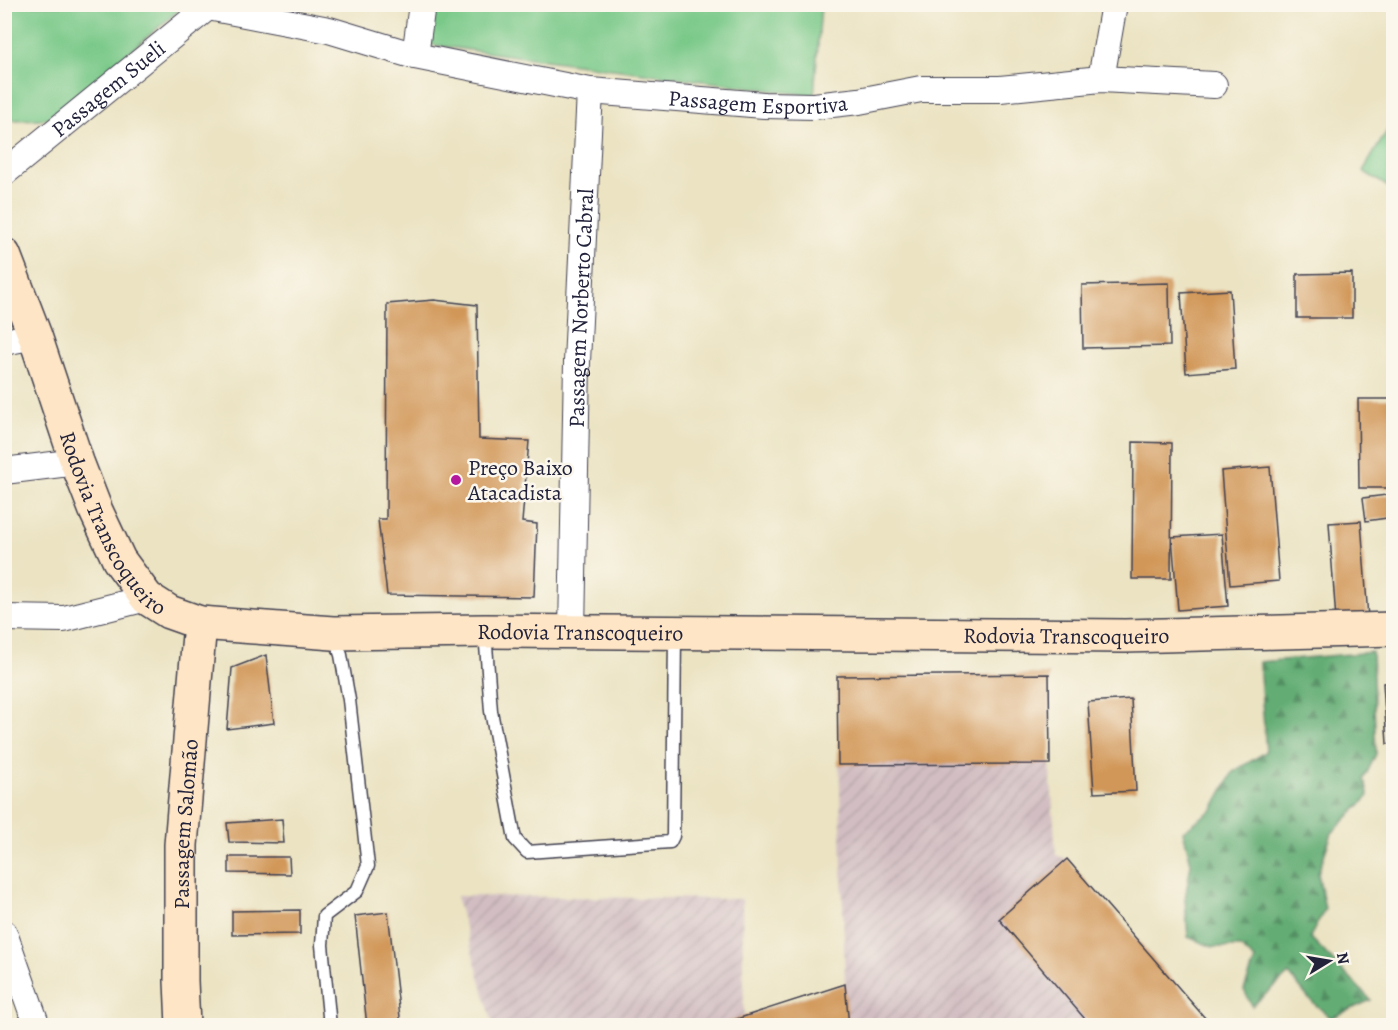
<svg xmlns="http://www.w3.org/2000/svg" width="1398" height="1030" viewBox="0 0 1398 1030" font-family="Alegreya,serif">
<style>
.industrial{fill:url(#industrial-furrows)}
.grass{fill:#7ac989;stroke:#4e7662;stroke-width:1.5}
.forest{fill:url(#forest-firs);stroke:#426858;stroke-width:1.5}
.building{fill:#d19758}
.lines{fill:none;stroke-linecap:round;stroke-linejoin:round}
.lane-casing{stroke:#403f4f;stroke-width:15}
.street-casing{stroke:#403f4f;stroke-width:28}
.secondary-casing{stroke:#403f4f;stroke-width:36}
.lane{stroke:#fff;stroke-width:12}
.street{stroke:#fff;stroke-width:26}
.secondary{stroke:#fde5c5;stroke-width:33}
.poi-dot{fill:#b5179e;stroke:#fbf7ec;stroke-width:2}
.labels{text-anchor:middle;stroke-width:5;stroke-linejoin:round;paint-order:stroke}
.street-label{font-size:22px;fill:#22223b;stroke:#fbf7ec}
.poi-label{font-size:22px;fill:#22223b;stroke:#fbf7ec;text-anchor:start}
</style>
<defs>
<pattern id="industrial-furrows" width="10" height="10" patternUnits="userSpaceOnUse" patternTransform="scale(1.5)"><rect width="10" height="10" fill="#d2bec2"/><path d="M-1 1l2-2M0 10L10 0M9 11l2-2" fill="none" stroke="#b4a3a8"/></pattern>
<pattern id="forest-firs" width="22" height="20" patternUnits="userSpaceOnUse" patternTransform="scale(1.5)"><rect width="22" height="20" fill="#63ad75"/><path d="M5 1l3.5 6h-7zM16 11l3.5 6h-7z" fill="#518c61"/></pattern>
</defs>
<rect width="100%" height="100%" fill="#fbf7ec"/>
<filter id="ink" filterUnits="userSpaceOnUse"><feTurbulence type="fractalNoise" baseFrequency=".0167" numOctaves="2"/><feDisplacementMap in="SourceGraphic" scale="12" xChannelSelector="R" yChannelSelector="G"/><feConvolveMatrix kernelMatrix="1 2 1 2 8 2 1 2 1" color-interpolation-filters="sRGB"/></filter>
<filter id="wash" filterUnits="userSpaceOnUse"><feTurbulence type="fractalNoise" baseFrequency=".008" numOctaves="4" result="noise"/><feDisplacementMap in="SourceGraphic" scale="24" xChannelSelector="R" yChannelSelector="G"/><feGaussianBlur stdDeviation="1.35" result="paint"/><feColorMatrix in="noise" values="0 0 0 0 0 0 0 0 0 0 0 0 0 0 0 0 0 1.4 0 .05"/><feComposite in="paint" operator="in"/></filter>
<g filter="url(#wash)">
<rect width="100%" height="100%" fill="#ebe3c2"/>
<polygon class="industrial" points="1049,674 1050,764 1056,855 1067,859 1212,1025 493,1025 456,896 742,899 744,1016 845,984 837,676"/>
<g class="grass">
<polygon points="4,5 185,5 50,119 12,120 5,107"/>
<polygon points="430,5 821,5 814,96 425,44"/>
<polygon points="1393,121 1393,190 1363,171"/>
</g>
<polygon class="forest" points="1372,652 1376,754 1364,779 1369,796 1332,833 1318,873 1325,909 1310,937 1371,1000 1331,1018 1309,999 1289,974 1252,1006 1244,990 1255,960 1240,947 1213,947 1188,937 1185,899 1191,863 1183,831 1213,809 1233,772 1266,752 1259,662"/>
<g id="blocks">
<g class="building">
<polygon points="1352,273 1352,318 1297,318 1297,274"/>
<polygon points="1169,283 1170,346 1083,348 1082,285"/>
<polygon points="1230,290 1235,369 1186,373 1181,293"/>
<polygon points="434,300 477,305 479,439 529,441 522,522 537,524 534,597 387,595 378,519 386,519 387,304"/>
<polygon points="1358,399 1394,399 1394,488 1359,488"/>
<polygon points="1133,442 1172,443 1171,579 1132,579"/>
<polygon points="1270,467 1279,581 1230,585 1221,471"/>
<polygon points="1394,494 1394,517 1366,521 1363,498"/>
<polygon points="1361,521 1368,618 1336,620 1329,523"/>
<polygon points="1222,534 1228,606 1178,610 1172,537"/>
<polygon points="266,655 274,723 227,729 232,668"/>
<polygon points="1049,674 1050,764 838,765 837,676"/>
<polygon points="1394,682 1394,743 1387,744 1383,683"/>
<polygon points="1131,699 1136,791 1094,793 1088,702"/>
<polygon points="282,819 284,843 229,842 227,823"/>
<polygon points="229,857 289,857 290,874 229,873"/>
<polygon points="1067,859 1212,1026 1091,1026 999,919"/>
<polygon points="300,910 300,934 232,935 232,911"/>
<polygon points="388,912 401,1026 367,1026 355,916"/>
<polygon points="845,984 849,1026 718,1026 718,1025"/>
</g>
</g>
</g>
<g filter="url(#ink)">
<use href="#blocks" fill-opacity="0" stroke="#403f4f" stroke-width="1.5"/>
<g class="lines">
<g class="lane-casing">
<g id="lane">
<polyline points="485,632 491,711 515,839 527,852 670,842 673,836 675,634"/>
<polyline points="330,1026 322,945 324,916 357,891 368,866 349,700 341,655 334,635"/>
</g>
</g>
<g class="street-casing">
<g id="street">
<path id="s1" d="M208 7 329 30 415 56 590 91 764 105 814 106 859 101 921 89H1000L1101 79 1214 85"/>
<polyline points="415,56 422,4"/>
<polyline points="1101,79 1114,4"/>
<path id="s2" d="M4 173 208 7V4"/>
<polyline points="4,342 35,336"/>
<polyline points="4,471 77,462"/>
<polyline points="4,618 64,619 147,598"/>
<path id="s3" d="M572 632 577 362 590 91"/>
<polyline points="4,933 37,1026"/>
</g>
</g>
<g class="secondary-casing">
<g id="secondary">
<path id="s4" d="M4 255 35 336 77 462 96 511 119 560 147 598 169 612 200 623 333 633 485 631 1125 636 1394 629"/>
<path id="s5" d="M183 1026 181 981V845L200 623"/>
</g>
</g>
<use href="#lane" class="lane"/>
<use href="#street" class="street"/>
<use href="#secondary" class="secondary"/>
</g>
</g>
<circle class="poi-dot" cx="456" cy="480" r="6"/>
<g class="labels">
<g class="street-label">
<text dy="8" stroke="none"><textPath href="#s2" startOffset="134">Passagem Sueli</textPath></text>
<text dy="8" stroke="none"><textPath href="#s1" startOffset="560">Passagem Esportiva</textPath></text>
<text dy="8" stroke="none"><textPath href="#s3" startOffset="324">Passagem Norberto Cabral</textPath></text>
<text dy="8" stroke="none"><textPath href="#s4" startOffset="291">Rodovia Transcoqueiro</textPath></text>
<text dy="8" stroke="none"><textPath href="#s4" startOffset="813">Rodovia Transcoqueiro</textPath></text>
<text dy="8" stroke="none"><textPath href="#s4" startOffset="1299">Rodovia Transcoqueiro</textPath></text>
<text dy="8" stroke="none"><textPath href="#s5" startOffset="202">Passagem Salomão</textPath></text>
</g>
<g class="poi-label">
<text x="468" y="475">Preço Baixo<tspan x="468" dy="25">Atacadista</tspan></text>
</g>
</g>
<rect width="1398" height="1030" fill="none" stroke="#fbf7ec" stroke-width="24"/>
<g transform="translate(1329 961) rotate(79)" stroke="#fbf7ec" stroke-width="4.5" paint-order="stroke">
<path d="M0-4.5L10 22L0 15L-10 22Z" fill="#22223b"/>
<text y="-9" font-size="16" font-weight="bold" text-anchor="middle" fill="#22223b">N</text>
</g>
</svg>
